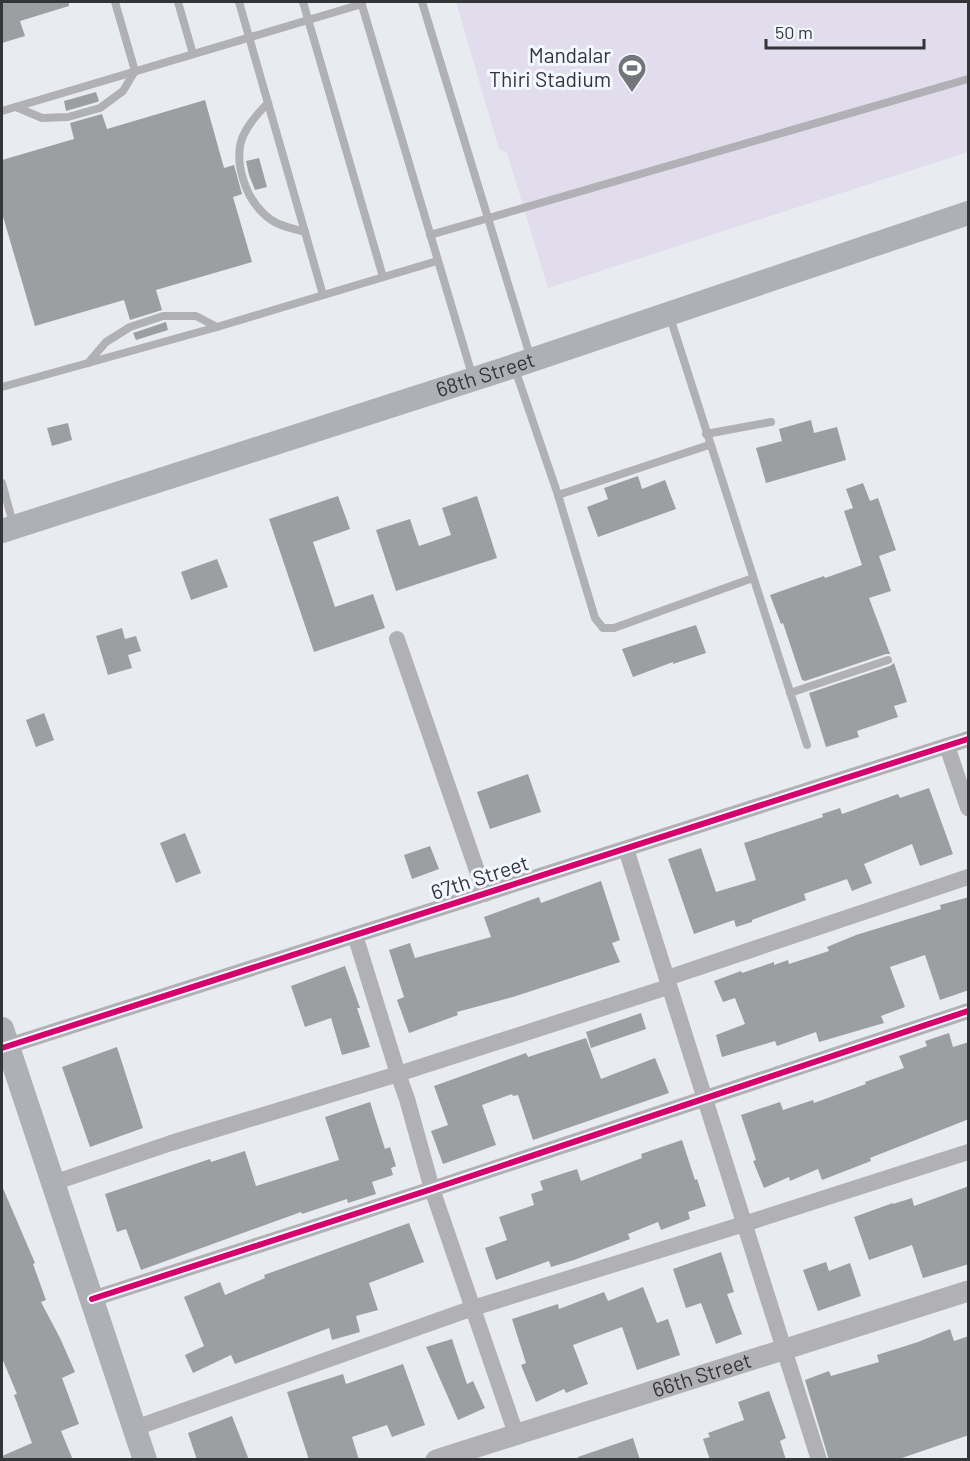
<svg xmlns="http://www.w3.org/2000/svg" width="970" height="1461" viewBox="0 0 970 1461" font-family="Barlow,sans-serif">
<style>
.green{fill:#e2dded}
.building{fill:#9c9fa2}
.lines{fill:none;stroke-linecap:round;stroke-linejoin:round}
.service{stroke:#b1b1b5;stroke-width:8}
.minor{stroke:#b1b1b5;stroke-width:16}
.tertiary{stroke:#b1b1b5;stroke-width:21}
.secondary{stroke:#afb0b5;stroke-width:24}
.cycleway-casing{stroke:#f3f7ff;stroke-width:10}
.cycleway{stroke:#d6006c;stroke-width:6}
.labels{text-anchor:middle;stroke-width:6;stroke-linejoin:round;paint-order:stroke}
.poi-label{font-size:21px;fill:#333539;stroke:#f3f7ff;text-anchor:end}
.street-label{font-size:21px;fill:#333539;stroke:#f3f7ff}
</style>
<rect width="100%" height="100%" fill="#e8ebf0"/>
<polygon class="green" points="456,2 968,2 968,152 548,288 507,153 499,149"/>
<g class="building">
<polygon points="2,2 69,2 69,6 20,21 25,36 2,43"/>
<polygon points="96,92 99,101 97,102 66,111 64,101"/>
<polygon points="205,100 224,168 234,165 242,194 233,197 252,262 156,290 162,310 130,320 124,300 35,326 2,213 2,160 74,139 70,123 102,114 107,129"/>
<polygon points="259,158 267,187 255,190 249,175 246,161"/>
<polygon points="166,322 168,330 136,340 133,333"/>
<polygon points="811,420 814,433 837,427 846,460 766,483 756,448 782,441 779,429"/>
<polygon points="68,423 72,440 52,446 47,428"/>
<polygon points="638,476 642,489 665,480 676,509 598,537 587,507 608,499 604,488"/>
<polygon points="863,483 870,501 878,498 896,550 879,556 891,591 869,598 890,654 886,654 805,681 802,680 783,623 781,624 770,595 824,576 825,578 862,565 844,511 853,508 846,489"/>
<polygon points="338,496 350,529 313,542 335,607 373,594 385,628 314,652 269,519"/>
<polygon points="477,496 497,558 396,591 376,530 410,519 419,546 451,535 442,508"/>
<polygon points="217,559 228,587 191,600 181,572"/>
<polygon points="696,625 706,653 673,664 673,662 633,677 622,649"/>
<polygon points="122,628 125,639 136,636 141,651 128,655 132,668 108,675 96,636"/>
<polygon points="894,663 907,702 894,706 898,717 857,731 859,737 826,747 809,693 890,666"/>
<polygon points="44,713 54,740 36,747 26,720"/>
<polygon points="528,774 541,812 490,829 477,792"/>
<polygon points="929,788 953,854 920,866 912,844 864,864 872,883 852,891 847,879 804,894 806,900 752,920 752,922 736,927 734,920 694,934 668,859 701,848 716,892 756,880 744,843 823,817 822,814 840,808 842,814 898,794 900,798"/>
<polygon points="185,833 201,873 176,883 160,843"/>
<polygon points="430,846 439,869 412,879 404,855"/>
<polygon points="601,881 620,940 612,943 620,962 513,997 457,1012 458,1015 409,1033 397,1000 404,997 389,950 410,943 415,958 491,937 484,917 539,897 541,903"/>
<polygon points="969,897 969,990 940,1000 925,955 890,967 905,1007 881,1016 884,1023 819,1042 816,1032 777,1046 775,1041 722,1057 716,1035 745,1024 735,998 723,1002 714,981 741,971 742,973 774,962 774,965 788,960 789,964 829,951 827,947 856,935 941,909 940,905"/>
<polygon points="345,966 360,1008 357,1008 370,1047 342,1055 331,1018 305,1027 291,986"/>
<polygon points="641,1013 646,1029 591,1048 586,1032"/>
<polygon points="949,1033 953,1047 969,1042 969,1119 870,1158 871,1161 822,1180 818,1169 790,1181 789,1177 764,1188 753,1161 756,1160 741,1115 780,1102 783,1110 813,1100 814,1103 866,1084 865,1082 904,1068 899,1056 927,1046 925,1041"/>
<polygon points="586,1038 601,1079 655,1058 669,1093 533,1140 518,1095 513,1096 512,1094 482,1105 496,1145 443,1164 431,1131 448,1125 434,1086 526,1053 528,1057"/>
<polygon points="117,1047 143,1128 90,1147 62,1067"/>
<polygon points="370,1102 385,1149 390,1147 396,1166 391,1168 393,1175 372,1182 376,1194 348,1203 347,1199 302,1214 301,1212 141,1270 126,1229 117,1232 105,1194 210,1159 211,1162 245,1151 256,1186 339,1160 325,1117"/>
<polygon points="682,1140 695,1180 697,1179 706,1206 688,1212 690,1219 661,1230 658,1222 628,1234 630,1239 574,1260 551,1267 549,1261 496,1280 485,1248 507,1240 499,1217 534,1205 531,1194 543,1190 540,1181 577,1169 581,1181 642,1158 641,1154"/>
<polygon points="2,1186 35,1263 33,1264 46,1300 41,1302 60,1338 75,1372 62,1378 79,1424 61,1431 73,1460 2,1460 2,1456 32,1443 14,1395 17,1394 2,1358"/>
<polygon points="969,1186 969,1264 923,1278 912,1245 869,1260 854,1217 893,1203 893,1204 912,1198 914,1206"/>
<polygon points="409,1223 424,1262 369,1283 378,1310 356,1316 360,1332 332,1340 329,1328 235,1364 231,1355 193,1373 185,1355 204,1346 184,1297 220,1282 225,1295 265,1278 264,1275"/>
<polygon points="721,1252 734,1292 727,1294 742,1334 716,1344 701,1303 686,1308 673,1269"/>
<polygon points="826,1262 829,1271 850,1263 861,1296 818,1311 803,1270"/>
<polygon points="643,1287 657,1323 668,1319 680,1355 637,1370 622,1327 573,1345 588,1384 566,1393 564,1389 536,1402 521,1365 526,1363 512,1319 558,1304 559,1309 604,1292 608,1301"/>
<polygon points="950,1329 954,1341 969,1336 969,1435 896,1460 829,1460 805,1380 829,1371 831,1376 879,1362 877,1355 918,1342"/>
<polygon points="452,1339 467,1384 473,1381 485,1408 458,1420 426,1347"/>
<polygon points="403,1364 425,1425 392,1437 387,1425 352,1437 359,1460 309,1460 287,1392 343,1374 346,1384"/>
<polygon points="769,1391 786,1438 780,1441 786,1460 710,1460 703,1439 710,1437 708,1433 744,1420 738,1402"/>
<polygon points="232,1416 249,1460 197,1460 188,1433"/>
<polygon points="633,1438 640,1460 578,1460 578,1457"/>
</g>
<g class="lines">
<g class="service">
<polyline points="178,2 193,54"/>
<polyline points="239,2 323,295"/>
<polyline points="303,2 383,277"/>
<polyline points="361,2 473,378"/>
<polyline points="422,2 531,359"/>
<path d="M268 103C258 113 249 123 243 136 233 160 245 196 263 213 274 225 290 228 305 232"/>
<polyline points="16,107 42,118 68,117 100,108 123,91 135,71 115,2"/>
<polyline points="2,111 362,4"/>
<polyline points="430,235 968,79"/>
<polyline points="669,314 807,745"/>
<polyline points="88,363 106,342 130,327 163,316 196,316 217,327"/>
<polyline points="515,369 558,495 709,445"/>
<polyline points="2,387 217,327 437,261"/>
<polyline points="706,434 771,422"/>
<polyline points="2,483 14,527"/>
<polyline points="558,495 595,618 603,628 614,628 753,578"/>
<polyline points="790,693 888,660"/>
</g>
<g class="minor">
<polyline points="397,639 485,894"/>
<polyline points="947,746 968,808"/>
<polyline points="626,849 819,1460"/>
<polyline points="667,978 968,877"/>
<polyline points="2,1048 968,739"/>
<polyline points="53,1183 171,1143 398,1074 355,935"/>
<polyline points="92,1299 432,1189 968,1011"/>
<polyline points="135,1428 473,1308 744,1224 968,1152"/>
<polyline points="516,1434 432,1189 407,1099 398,1074 668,987"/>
</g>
<path class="tertiary" id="s1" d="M436 1460 968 1291"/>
<g class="secondary">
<path id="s2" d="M2 531 514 366 968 213"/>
<polyline points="2,1029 145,1460"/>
</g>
<g class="cycleway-casing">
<g id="cycleway">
<polyline points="2,1048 968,739"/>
<polyline points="92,1299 432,1189 968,1011"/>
</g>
</g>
<use href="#cycleway" class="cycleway"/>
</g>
<defs>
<g id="stadium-pin" transform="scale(1.5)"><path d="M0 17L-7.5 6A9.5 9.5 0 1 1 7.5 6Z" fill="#727579" stroke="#f3f7ff"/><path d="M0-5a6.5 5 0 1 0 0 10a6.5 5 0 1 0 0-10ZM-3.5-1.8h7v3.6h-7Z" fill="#fff"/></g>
</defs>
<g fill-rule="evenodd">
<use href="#stadium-pin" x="632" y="68"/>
</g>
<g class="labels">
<g class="poi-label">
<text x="611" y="63">Mandalar<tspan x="611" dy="24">Thiri Stadium</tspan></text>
</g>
<g class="street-label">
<text dy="7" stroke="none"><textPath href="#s2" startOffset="508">68th Street</textPath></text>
<text transform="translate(480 878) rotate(-18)" y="7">67th Street</text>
<text dy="7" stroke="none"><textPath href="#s1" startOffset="279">66th Street</textPath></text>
</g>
</g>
<rect width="970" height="1461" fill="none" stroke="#333539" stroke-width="6"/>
<path d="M766 39v9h158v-9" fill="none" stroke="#333539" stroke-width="3"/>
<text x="775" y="39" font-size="18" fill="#333539" stroke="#f3f7ff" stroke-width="4.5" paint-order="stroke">50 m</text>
</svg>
